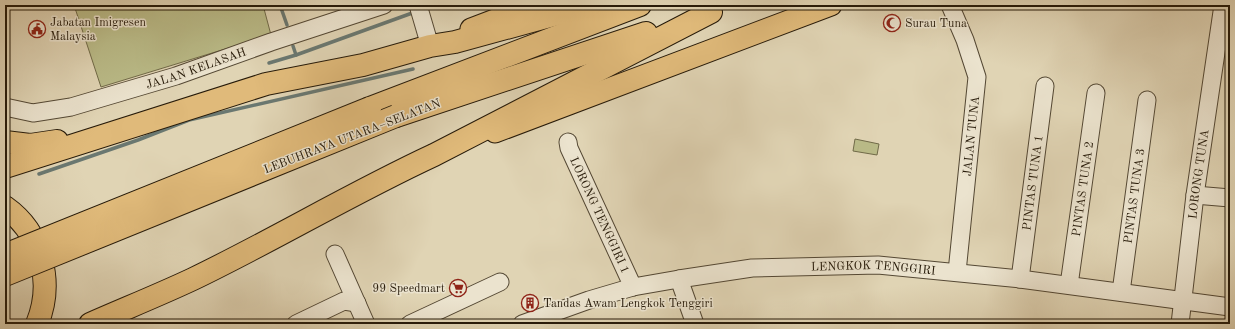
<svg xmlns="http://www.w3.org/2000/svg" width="1235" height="329" viewBox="0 0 1235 329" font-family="'Old Standard TT',serif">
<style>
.green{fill:#babb88;stroke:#706a48}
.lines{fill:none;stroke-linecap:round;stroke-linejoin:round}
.stream{stroke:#6a7871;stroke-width:3.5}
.minor-casing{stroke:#544834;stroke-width:19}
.major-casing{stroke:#261a09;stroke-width:23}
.highway-casing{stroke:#261a09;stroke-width:24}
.minor{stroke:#ebe3ce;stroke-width:17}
.major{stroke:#e0ba7a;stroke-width:21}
.highway{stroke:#e0ba7a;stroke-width:22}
.highway-bridge-casing{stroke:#261a09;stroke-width:24;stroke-linecap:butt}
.highway-bridge{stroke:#e0ba7a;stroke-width:22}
.labels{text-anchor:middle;stroke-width:3;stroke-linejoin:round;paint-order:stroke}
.poi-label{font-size:12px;fill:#261a09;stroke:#ebe3ce;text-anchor:start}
.street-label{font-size:12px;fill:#261a09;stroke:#ebe3ce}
</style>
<rect width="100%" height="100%" fill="#e0d4b4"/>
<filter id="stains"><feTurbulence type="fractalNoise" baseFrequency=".005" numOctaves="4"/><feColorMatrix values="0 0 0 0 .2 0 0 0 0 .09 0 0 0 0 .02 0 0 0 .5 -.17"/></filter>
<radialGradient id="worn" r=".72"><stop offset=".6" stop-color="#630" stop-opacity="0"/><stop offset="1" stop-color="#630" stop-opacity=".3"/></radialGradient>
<g class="green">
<polygon points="74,5 263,5 271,35 101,87"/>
<polygon points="855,139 879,144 877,155 853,151"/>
</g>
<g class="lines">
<g class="stream">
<polyline points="280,5 287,25"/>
<polyline points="432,6 436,5"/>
<polyline points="293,46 296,55"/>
<polyline points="269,63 296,55 415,12"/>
<polyline points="39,174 138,140 189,120 413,69"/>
</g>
<g class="minor-casing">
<g id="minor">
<polyline points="418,5 430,46"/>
<polyline points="950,5 965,40 977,77 957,272"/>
<path id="s1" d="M5 107 33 113 71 107 176 76 271 42 384 5"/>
<path id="s2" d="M568 142 569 148 633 287"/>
<polyline points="1195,195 1230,198"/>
<polyline points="335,254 366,324"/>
<polyline points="679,279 695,324"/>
<path id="s3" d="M1020 279 1045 86"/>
<path id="s4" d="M1069 285 1096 93"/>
<path id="s5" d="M1121 292 1147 100"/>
<polyline points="296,324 344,301 357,303"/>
<polyline points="410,324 500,282"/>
<path id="s6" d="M522 324 589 300 633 287 679 279 752 268 878 265 1020 279 1230 307"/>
<path id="s7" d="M1180 324 1195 195 1223 5"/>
</g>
</g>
<g class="major-casing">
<g id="major">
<polyline points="471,29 534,5"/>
<polyline points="495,132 831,5"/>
</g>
</g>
<g class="highway-casing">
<g id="highway">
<polyline points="370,108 640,5"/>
<polyline points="396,116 646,33"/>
<polyline points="5,142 30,145 57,141"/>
<polyline points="5,167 266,84 363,65 430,46 455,42 590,5"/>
<path d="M5 207C42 233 54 283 37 324"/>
<path d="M90 324C124 309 159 295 193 279 274 240 352 193 434 155L711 12"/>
</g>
</g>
<use href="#minor" class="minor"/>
<use href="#major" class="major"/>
<use href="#highway" class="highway"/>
<g class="highway-bridge-casing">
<g id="highway-bridge">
<polyline points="5,255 370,108"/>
<polyline points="5,275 396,116"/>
</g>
</g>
<use href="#highway-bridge" class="highway-bridge"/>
</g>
<defs>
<g id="mosque-ring" transform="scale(0.9)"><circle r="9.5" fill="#ebe3ce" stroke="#8f2418" stroke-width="1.5"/><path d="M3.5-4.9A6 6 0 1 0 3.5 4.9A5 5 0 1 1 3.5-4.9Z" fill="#8f2418"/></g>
<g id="civic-ring" transform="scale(0.9)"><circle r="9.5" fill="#ebe3ce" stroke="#8f2418" stroke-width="1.5"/><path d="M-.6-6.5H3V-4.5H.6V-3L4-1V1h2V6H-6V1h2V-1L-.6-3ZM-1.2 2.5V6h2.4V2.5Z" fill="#8f2418"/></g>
<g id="supermarket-ring" transform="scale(0.9)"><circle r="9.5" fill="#ebe3ce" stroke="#8f2418" stroke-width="1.5"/><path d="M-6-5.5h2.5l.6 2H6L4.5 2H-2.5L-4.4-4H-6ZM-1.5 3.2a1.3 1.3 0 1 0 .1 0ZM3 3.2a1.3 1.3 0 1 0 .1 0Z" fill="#8f2418"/></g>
<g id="building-ring" transform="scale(0.9)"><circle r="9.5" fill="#ebe3ce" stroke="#8f2418" stroke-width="1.5"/><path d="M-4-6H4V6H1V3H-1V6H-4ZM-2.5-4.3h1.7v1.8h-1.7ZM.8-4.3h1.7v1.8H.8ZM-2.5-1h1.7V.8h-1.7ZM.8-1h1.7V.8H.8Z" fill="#8f2418"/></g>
</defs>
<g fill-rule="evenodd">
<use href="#mosque-ring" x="892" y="23"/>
<use href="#civic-ring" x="37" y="29"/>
<use href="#supermarket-ring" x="458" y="288"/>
<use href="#building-ring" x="530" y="303"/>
</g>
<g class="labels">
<g class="poi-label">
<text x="50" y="26">Jabatan Imigresen<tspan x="50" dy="14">Malaysia</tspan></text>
<text x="905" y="27">Surau Tuna</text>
<text x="445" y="292" text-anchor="end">99 Speedmart</text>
<text x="543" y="307">Tandas Awam Lengkok Tenggiri</text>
</g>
<g class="street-label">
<text dy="4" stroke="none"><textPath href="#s1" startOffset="198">JALAN KELASAH</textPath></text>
<text transform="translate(352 136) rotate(-21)" y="4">LEBUHRAYA UTARA–SELATAN</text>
<text transform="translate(971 136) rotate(-84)" y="4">JALAN TUNA</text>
<text dy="4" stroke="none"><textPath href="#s7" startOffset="151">LORONG TUNA</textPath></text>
<text dy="4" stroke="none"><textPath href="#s3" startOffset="97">PINTAS TUNA 1</textPath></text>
<text dy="4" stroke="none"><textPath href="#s4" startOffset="97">PINTAS TUNA 2</textPath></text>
<text dy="4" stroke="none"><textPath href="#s5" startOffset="97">PINTAS TUNA 3</textPath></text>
<text dy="4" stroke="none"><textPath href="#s2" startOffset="80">LORONG TENGGIRI 1</textPath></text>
<text dy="4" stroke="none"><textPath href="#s6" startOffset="359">LENGKOK TENGGIRI</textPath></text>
</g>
</g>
<rect width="1235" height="329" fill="none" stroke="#e0d4b4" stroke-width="20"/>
<rect x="6" y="6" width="1223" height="317" fill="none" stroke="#261a09" stroke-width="2"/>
<rect x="10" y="10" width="1215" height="309" fill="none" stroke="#261a09"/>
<rect width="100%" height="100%" filter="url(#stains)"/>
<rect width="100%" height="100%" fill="url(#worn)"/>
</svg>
